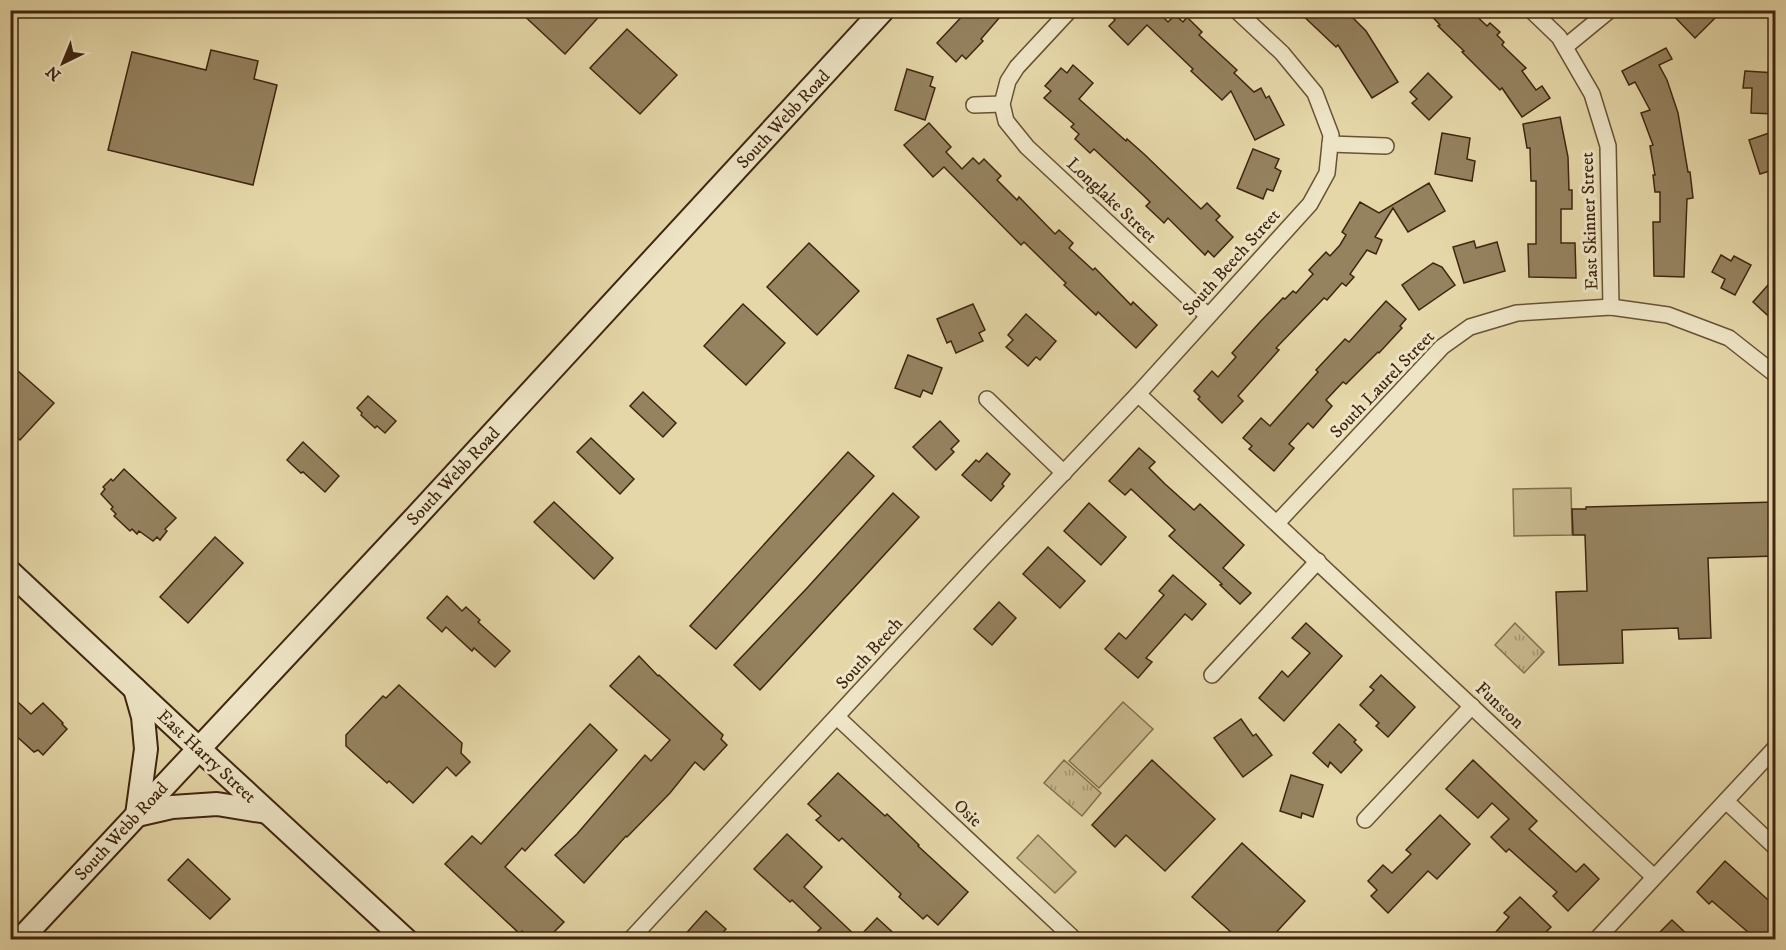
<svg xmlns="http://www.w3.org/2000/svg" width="1786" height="950" viewBox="0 0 1786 950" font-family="'IM FELL DW Pica',serif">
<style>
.grass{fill:url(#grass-tufts);stroke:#846f4e;stroke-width:1.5}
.pitch{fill:#c9b98e;stroke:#846f4e;stroke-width:1.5}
.building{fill:#95825f;stroke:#3f250f;stroke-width:1.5}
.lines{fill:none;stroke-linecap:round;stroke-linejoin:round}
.minor-casing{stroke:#685235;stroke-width:18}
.secondary-casing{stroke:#3f250f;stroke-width:26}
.minor{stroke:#eee5c6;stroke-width:15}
.secondary{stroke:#eee5c6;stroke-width:22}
.labels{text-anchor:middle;stroke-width:6;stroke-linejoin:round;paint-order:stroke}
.street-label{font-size:18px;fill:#3f250f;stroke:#eee5c6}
</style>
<defs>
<pattern id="grass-tufts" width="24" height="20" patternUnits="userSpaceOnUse" patternTransform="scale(1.5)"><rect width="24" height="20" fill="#c9b98e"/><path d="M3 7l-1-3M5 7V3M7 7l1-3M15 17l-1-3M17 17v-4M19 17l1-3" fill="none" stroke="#a59672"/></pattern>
</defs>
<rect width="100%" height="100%" fill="#e5d7a8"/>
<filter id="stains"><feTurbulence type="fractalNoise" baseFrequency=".00333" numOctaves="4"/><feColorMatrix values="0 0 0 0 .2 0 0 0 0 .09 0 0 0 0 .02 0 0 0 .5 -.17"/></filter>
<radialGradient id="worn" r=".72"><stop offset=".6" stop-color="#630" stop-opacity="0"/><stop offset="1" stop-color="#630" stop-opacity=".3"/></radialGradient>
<g class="grass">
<polygon points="1515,623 1544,652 1524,673 1495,645"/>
<polygon points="1064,760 1101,793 1082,816 1044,783"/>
</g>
<g class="pitch">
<polygon points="1571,488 1572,535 1514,536 1513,489"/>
<polygon points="1123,702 1153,729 1099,788 1069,761"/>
<polygon points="1038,835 1076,872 1055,893 1017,858"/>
</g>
<g class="building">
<polygon points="518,10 605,10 565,54"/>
<polygon points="968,10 1006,10 981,39 983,41 966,59 962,55 956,62 937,43"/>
<polygon points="1106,10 1156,10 1168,22 1175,15 1183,22 1187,17 1202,32 1199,35 1237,70 1234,73 1254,92 1261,88 1266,98 1269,96 1284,125 1255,140 1231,91 1222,100 1191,71 1193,69 1147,25 1128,45 1109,26 1115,20"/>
<polygon points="1297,10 1345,10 1366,31 1398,82 1372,98 1338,45 1336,47"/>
<polygon points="1426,10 1470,10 1487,26 1490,23 1500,32 1497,35 1504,42 1502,45 1526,68 1522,71 1536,90 1542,86 1550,98 1522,117 1502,88 1500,90 1462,52 1464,51 1438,26 1440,25"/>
<polygon points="1668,10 1709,10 1716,17 1695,38"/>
<polygon points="627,29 677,75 640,114 590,68"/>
<polygon points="1666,48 1672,59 1659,65 1667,80 1678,113 1688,172 1690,172 1693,198 1687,199 1684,277 1654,276 1653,222 1660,222 1660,192 1655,192 1653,175 1655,175 1650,146 1653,145 1641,113 1650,110 1635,82 1629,85 1622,71"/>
<polygon points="211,50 258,61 254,79 277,85 253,185 108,150 132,52 206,70"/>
<polygon points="1073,65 1093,83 1079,99 1126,141 1127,139 1144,154 1201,209 1207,203 1220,216 1216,220 1233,237 1214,257 1208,251 1205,255 1168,218 1164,223 1146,206 1150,202 1144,196 1094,149 1090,153 1075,139 1079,134 1071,127 1074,124 1044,98 1051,91 1045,86 1061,68 1067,73"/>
<polygon points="907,69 933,77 930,86 935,88 925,120 895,110"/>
<polygon points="1745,71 1776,73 1776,114 1751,113 1752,88 1743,88"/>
<polygon points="1428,73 1452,97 1429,120 1412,103 1417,99 1410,92"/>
<polygon points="1560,117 1568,157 1569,190 1572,190 1572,209 1561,209 1561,243 1575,243 1576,278 1529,277 1528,244 1536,244 1536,181 1531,181 1530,148 1527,148 1523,124"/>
<polygon points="929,123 951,147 946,152 962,169 973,158 979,164 984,159 1001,176 997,180 1017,200 1019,197 1055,234 1059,230 1073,243 1069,248 1093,270 1095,268 1131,305 1133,302 1157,325 1136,348 1098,312 1096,315 1064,285 1066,283 1024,242 1021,245 944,167 933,177 904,145"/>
<polygon points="1772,132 1776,141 1776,169 1760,174 1749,140"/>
<polygon points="1442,133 1470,138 1467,159 1475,161 1472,181 1435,174"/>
<polygon points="1253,149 1279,159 1275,168 1281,171 1273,191 1267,189 1263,199 1237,188"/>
<polygon points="1429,183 1445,211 1408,232 1393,208 1375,237 1382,240 1376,254 1367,250 1350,274 1354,277 1346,286 1342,283 1327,300 1324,298 1276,348 1279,350 1238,396 1243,401 1222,423 1198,399 1200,397 1194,391 1212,371 1218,377 1236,357 1232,353 1260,322 1283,298 1285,299 1293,291 1296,293 1313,274 1309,270 1326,252 1330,256 1340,245 1346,235 1342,232 1360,202 1379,213"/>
<polygon points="1474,241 1476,248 1497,242 1505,271 1464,283 1453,247"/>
<polygon points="809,243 859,291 817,335 767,287"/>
<polygon points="1721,255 1731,261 1734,256 1751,265 1735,295 1721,288 1725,279 1712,272"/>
<polygon points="1433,263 1442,267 1455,285 1419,310 1402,285"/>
<polygon points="1768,285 1776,292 1776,323 1753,302"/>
<polygon points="1386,301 1406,319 1400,326 1402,328 1379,353 1378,352 1346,384 1343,382 1326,400 1332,406 1313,428 1308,423 1289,444 1294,448 1274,471 1249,449 1252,446 1243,438 1261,418 1270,426 1318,372 1316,370 1345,339 1349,342"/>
<polygon points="743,304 785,343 746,385 704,346"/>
<polygon points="973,304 985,330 979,333 983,341 956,353 951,341 947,343 937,319"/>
<polygon points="1026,314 1056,341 1040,360 1036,357 1028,366 1006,347 1013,340 1008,335"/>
<polygon points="908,355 942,368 932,394 923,390 920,397 895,388"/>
<polygon points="10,364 54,403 20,440 10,431"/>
<polygon points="643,392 676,423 663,437 630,406"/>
<polygon points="368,396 396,421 385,433 377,426 375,428 361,415 362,413 357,408"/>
<polygon points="940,421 959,441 951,449 954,452 936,470 913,447"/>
<polygon points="591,438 634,479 620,494 577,452"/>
<polygon points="303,442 339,476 325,492 303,472 301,473 287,460"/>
<polygon points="1139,448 1155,462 1149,468 1165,484 1194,510 1200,504 1244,545 1223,568 1251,593 1240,604 1220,585 1222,584 1169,536 1175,530 1131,489 1125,495 1109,481"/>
<polygon points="848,452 874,476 716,649 690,626"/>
<polygon points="987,453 1010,474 1002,484 1004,486 991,501 962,475 976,460 979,462"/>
<polygon points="124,469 176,518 165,529 167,531 160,540 157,537 153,541 139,531 137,534 132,529 130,531 114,516 116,514 111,509 113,507 101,494 105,489 103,487 111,479 113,481"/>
<polygon points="893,493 919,517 760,690 734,665 808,587"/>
<polygon points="554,502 613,558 594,579 534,522"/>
<polygon points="1776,502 1776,556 1708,558 1711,638 1679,639 1678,628 1622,630 1623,663 1559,665 1556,592 1587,591 1585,535 1573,535 1572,509 1586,509 1586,507"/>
<polygon points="1089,503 1126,537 1101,565 1064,531"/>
<polygon points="215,537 243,563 188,623 160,597"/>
<polygon points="1048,547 1085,581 1060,608 1023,574"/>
<polygon points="1173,575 1206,604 1192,620 1185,614 1146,658 1152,662 1138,678 1105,649 1119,633 1126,639 1164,595 1159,591"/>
<polygon points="447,596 462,611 466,607 480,620 478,622 510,651 495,667 474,648 472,651 446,627 442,632 427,618"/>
<polygon points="999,602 1016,618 992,645 974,629"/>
<polygon points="1306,623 1342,656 1284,721 1259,698 1282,671 1288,677 1310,653 1292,638"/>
<polygon points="639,656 658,676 659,675 723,735 721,739 727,745 704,770 695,762 670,793 627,837 626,836 584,883 555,855 577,834 645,755 651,761 670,740 610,686"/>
<polygon points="1381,675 1415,707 1388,737 1376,726 1379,723 1360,705 1374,690 1370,687"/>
<polygon points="399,685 462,743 461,753 470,762 456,776 447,767 413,803 389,781 387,783 346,746 346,735 383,696 386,698"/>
<polygon points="10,695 31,714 43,703 63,723 62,724 67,729 43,755 38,750 34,752 13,733 16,730 10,724"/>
<polygon points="1241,719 1253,736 1256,734 1272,755 1243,777 1214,738"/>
<polygon points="590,724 617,750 525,851 522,848 505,867 564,922 547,939 532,939 522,931 520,934 445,864 472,836 481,844"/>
<polygon points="1339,724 1356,740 1354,742 1362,750 1341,773 1330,762 1328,767 1313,753"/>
<polygon points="1152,760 1215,819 1165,871 1126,835 1115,847 1092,825"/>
<polygon points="1473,760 1537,821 1529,829 1576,872 1584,864 1599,879 1568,911 1553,896 1557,892 1509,849 1506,852 1491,837 1509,819 1492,803 1478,818 1446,789"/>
<polygon points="838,773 885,816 887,814 919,845 918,846 968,892 938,925 927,915 923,919 899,897 901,894 842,838 839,841 816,820 821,816 808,804"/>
<polygon points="1291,775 1323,785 1313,817 1302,813 1301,818 1280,811"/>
<polygon points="1440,815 1470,844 1437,879 1428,871 1388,913 1371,896 1377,890 1368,881 1383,865 1392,873 1411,854 1406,850"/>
<polygon points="787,834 822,867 804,887 858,938 877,918 900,939 825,939 817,932 821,928 792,900 790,902 754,869"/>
<polygon points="1242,843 1305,901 1270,939 1226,939 1232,933 1192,897"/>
<polygon points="188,859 230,899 210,919 168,880"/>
<polygon points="1725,861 1776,907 1776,939 1756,939 1712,901 1709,904 1697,892"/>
<polygon points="1520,897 1551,927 1539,939 1503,939 1495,933 1509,917 1504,913"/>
<polygon points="706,911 726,929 717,939 681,939"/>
<polygon points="1672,920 1692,939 1653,939"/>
</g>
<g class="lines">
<g class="minor-casing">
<g id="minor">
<polyline points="1070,10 1017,67 1008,81 1002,104 1006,121 1027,147 1208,316"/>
<polyline points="1531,10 1559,37 1592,94 1608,146 1611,307"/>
<polyline points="1565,47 1610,10"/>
<polyline points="974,105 1002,104"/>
<polyline points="1330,144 1386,146"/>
<polyline points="1138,394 1654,877"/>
<polyline points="987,399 1064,473"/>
<polyline points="1277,523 1442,347 1470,327 1517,313 1611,307 1668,315 1729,338 1776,375"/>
<polyline points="1212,675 1318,561"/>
<polyline points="837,717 1072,937"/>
<polyline points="1726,801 1776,848"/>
<polyline points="1365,820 1472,706"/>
<polyline points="630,940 982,559 1138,394 1310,204 1327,173 1331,135 1315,93 1282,53 1236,10"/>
<polyline points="1596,940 1776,747"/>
</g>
</g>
<g class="secondary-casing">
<g id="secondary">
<polyline points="10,572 198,748 406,940"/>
<polyline points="135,689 143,717 146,749 137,815 172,807 217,804 267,812"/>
<polyline points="20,940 413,520 883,10"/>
</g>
</g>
<use href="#minor" class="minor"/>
<use href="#secondary" class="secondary"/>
</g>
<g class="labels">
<g class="street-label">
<text transform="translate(783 119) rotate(-47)" y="6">South Webb Road</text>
<text transform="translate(1112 200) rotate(43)" y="6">Longlake Street</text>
<text transform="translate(1589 221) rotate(-92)" y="6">East Skinner Street</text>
<text transform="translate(1231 262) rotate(-48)" y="6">South Beech Street</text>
<text transform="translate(1382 384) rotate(-46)" y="6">South Laurel Street</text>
<text transform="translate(453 476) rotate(-47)" y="6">South Webb Road</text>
<text transform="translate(869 653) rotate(-48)" y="6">South Beech</text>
<text transform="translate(1500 705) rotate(43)" y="6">Funston</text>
<text transform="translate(207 756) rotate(43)" y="6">East Harry Street</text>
<text transform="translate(968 813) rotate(43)" y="6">Osie</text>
<text transform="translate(121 831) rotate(-47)" y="6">South Webb Road</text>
</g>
</g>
<rect width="1786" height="950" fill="none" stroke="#e5d7a8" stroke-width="36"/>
<rect x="12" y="12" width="1762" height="926" fill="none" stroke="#3f250f" stroke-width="3"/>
<rect x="18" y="18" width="1750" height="914" fill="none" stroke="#3f250f" stroke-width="1.5"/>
<g transform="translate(63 63) rotate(223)" stroke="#eee5c6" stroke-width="4.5" paint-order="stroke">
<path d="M0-4.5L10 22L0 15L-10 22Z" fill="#3f250f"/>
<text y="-9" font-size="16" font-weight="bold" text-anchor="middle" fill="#3f250f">N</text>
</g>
<rect width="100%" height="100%" filter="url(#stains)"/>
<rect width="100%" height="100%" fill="url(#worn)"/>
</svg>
